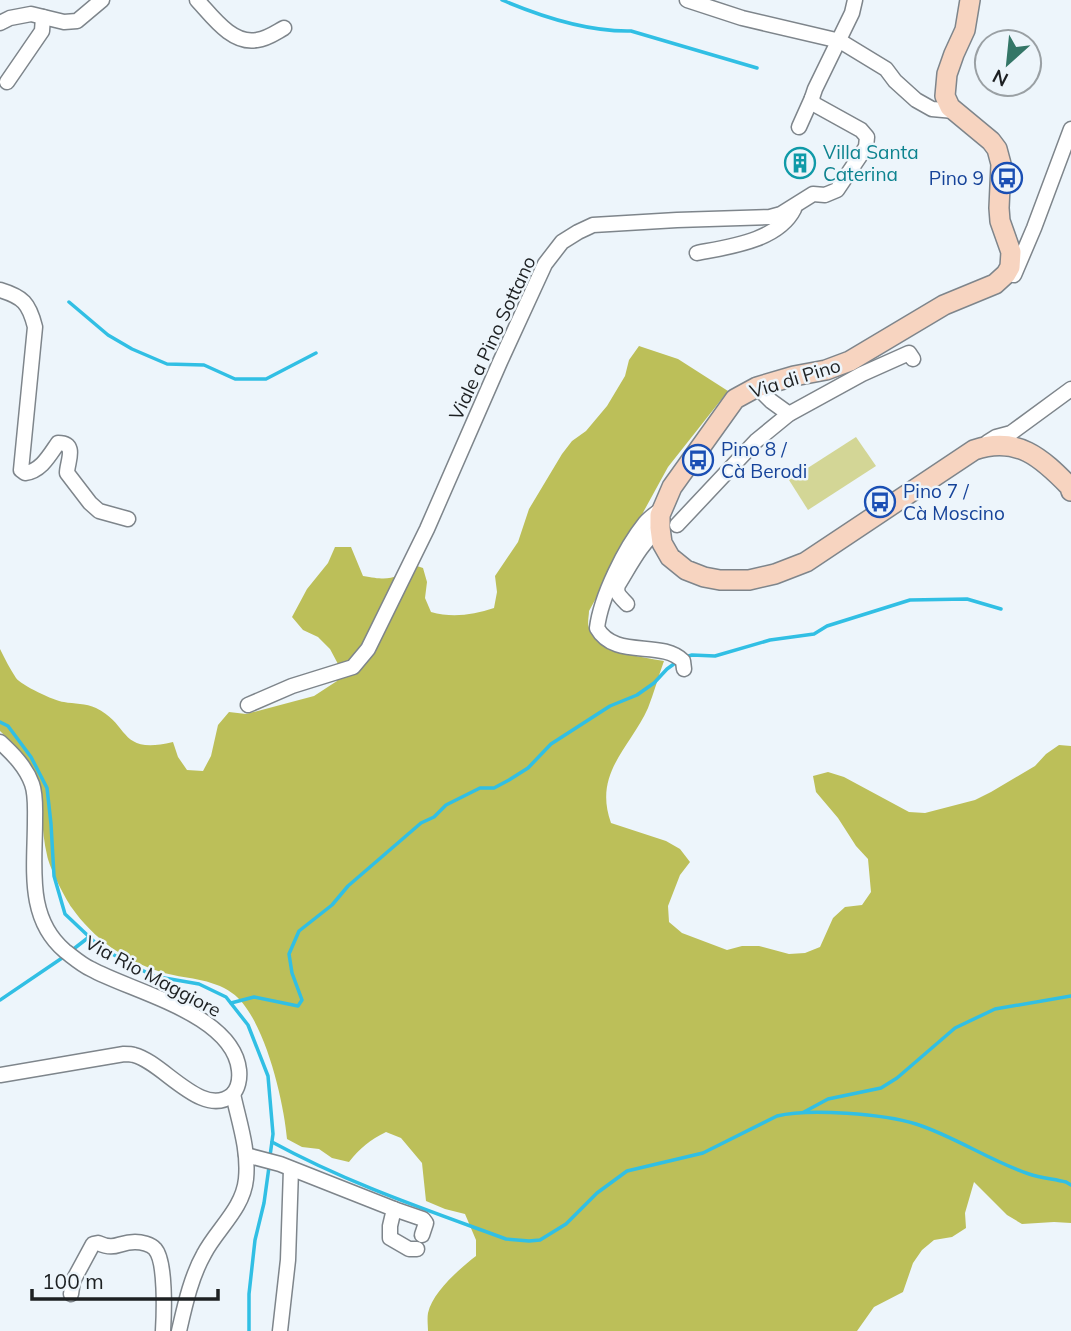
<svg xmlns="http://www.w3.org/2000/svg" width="1071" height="1331" viewBox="0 0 1071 1331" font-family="Mulish,sans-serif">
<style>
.green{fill:#d3d696}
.forest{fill:#bcbf59}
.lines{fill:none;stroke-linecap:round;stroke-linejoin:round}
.stream{stroke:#31bfe4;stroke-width:3.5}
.street-casing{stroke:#7e858b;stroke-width:17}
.secondary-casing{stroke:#7e858b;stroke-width:22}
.street{stroke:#fff;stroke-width:14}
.secondary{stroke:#f7d4c0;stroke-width:19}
.labels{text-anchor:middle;stroke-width:5;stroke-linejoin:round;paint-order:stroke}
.culture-label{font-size:19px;fill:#0d838f;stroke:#edf5fb;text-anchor:start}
.transit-label{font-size:19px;fill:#164399;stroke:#edf5fb;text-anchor:start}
.street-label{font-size:19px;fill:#1d2022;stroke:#edf5fb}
</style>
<rect width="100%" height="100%" fill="#edf5fb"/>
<polygon class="green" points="856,437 876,466 808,510 789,480"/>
<path class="forest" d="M639 346 678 359 728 391 668 467 589 611C589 616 587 623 589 628 597 652 642 657 664 661 658 677 654 693 648 708 630 748 593 773 611 823L666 841 680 849 690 862 680 875 668 906 669 922 682 933 727 950 742 946H759L789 954 805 953 820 947 833 918 845 907 862 905 871 892 868 859 856 846 838 818 816 792 813 776 828 772 844 777 909 812 925 813 975 800 991 792 1035 766 1046 754 1059 745 1071 746V1223L1054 1222 1022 1224 1007 1215 974 1182 965 1213 966 1228 952 1237 934 1240 922 1250 913 1263 903 1292 874 1307 857 1331H428C428 1326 427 1319 428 1313 432 1293 460 1268 476 1256V1240L465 1214 445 1209 426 1201 422 1163 401 1138 386 1132C370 1140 360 1148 349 1162L332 1158 319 1149 302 1147 287 1139C284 1102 264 1015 232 993 212 978 184 979 161 972 125 961 93 938 72 908 65 898 49 867 47 855 44 843 43 830 42 818 41 808 43 796 40 786 35 763 17 748 0 731V649C5 659 10 669 16 678 21 685 54 701 64 702 74 704 86 703 96 708 131 725 118 755 173 742L178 757 187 770 203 771 211 756 218 725 229 712 246 714 314 696 337 681 338 664 330 649 318 637 303 630 292 617 307 589 328 563 335 547H351L363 576C390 581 393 579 417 566L423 568 427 582 425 598 431 612C452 618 473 615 494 608L497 592 495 576 518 542 529 509 562 454 572 441 586 431 607 406 625 376 629 360Z"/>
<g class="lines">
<g class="stream">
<path d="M502 0C542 17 587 32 631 31L757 68"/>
<polyline points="69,302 108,335 132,349 167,364 204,365 235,379 266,379 316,353"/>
<polyline points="685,657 692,655 715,656 770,640 814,634 827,626 910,600 967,599 1001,609"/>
<polyline points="0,722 8,726 31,757 47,788 51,824 54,876 65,914 101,948 153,976 199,984 226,997 248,1025 268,1076 273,1134 270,1156"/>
<polyline points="71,951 89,937"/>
<polyline points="0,1000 65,956"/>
<polyline points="231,1003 254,997 298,1006 302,1000 292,973 289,954 299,931 332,905 348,886 421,823 434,817 446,805 480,788 494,788 509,780 528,768 551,744 610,706 637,695 654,683 667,669 678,661"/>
<polyline points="804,1112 828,1099 881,1088 897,1078 955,1028 995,1009 1071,996"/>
<path d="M272 1142C347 1183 427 1210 506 1239L529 1241 540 1240 566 1224 597 1193 627 1171 703 1153 777 1116C809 1108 884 1114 916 1124 954 1136 992 1162 1029 1174 1041 1178 1054 1179 1066 1182L1071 1185"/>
<polyline points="249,1331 249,1294 255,1240 264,1203 269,1167"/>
</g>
<g class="street-casing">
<g id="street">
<path d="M197 0C212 16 232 45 257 40 267 39 275 33 284 28"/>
<polyline points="687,0 742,18 840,41 886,69 895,81 916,100 932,109 954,111"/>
<polyline points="0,23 10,18 31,14 64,22 77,21 102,0"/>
<polyline points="7,82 42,31 43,17"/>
<polyline points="799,127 812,98"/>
<path d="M697 253C728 247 778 241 794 209"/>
<polyline points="1014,275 1034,228 1071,129"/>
<path d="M0 290C23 297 29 303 35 327L21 470 25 473C41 471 49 456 58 443 78 443 67 462 67 473L90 503 99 511 128 519"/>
<polyline points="757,387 771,401 789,414"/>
<polyline points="985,445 988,442 996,437 1011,433 1071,389"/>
<path d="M662 509C656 513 650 517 645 523 625 548 601 596 597 628 615 660 661 639 683 661L684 669"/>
<polyline points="677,525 756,441 789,414 862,374 909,353 913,359"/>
<path d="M627 604C621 597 615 594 618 585 631 564 641 543 660 528"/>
<polyline points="248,705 292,686 353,667 368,649 427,529 500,362 545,264 562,242 578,232 593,225 677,220 770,217 781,214 813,194 825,195 837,190 866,147 867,137 861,130 814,104 812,98 815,89 852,13 855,0"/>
<path d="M0 742C13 754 26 767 32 784 36 795 35 809 35 821 35 867 26 918 65 951 73 957 82 965 91 969 133 992 233 1014 239 1070 240 1079 238 1089 232 1095 202 1119 163 1062 134 1055 131 1054 127 1054 124 1054L0 1075"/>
<polyline points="246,1155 280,1164 394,1209 390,1226 390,1238 409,1249 417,1249"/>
<polyline points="394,1209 423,1219 426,1223 422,1235"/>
<path d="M71 1294 73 1281 93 1244 98 1243C116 1251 118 1242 135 1242 141 1242 151 1244 155 1249 166 1261 164 1314 163 1331"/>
<path d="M179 1331C185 1305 191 1277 204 1254 217 1229 243 1209 246 1179 249 1150 239 1122 233 1094"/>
<polyline points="280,1331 288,1260 291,1169"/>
</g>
</g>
<g class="secondary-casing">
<path id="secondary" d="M970 0 965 30 954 54 947 74 945 96 950 107 991 141 997 149 1001 164 999 208 1000 221 1011 252 1010 267 1006 274 995 284 944 305 850 361 826 370 794 376 757 387 735 399 672 487 660 515V528L662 543 670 557 686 570 704 577 720 580H749L775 574 806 562 974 450C1017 435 1042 458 1070 487L1071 491"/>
</g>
<use href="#street" class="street"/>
<use href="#secondary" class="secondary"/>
</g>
<defs>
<g id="building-ring" transform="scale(1.575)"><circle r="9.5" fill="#edf5fb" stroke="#0f9aa8" stroke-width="1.5"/><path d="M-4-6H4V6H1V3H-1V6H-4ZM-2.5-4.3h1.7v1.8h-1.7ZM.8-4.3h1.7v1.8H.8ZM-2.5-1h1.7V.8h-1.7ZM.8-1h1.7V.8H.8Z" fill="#0f9aa8"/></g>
<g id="bus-ring" transform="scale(1.575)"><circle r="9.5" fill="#edf5fb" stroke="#1a4fb4" stroke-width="1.5"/><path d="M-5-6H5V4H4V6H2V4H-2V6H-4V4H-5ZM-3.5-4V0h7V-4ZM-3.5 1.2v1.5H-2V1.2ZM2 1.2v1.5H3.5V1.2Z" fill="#1a4fb4"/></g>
</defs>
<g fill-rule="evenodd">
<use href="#building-ring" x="800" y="163"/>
<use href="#bus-ring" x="1007" y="178"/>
<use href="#bus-ring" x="698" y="460"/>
<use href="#bus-ring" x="880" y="502"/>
</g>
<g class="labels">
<g class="culture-label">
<text x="823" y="159">Villa Santa<tspan x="823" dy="22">Caterina</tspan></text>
</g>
<g class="transit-label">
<text x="984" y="185" text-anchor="end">Pino 9</text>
<text x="721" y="456">Pino 8 /<tspan x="721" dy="22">Cà Berodi</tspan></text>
<text x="903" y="498">Pino 7 /<tspan x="903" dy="22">Cà Moscino</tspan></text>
</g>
<g class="street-label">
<text transform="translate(492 338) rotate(-65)" y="7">Viale a Pino Sottano</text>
<text transform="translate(795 378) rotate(-17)" y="7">Via di Pino</text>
<text transform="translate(153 976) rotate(28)" y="7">Via Rio Maggiore</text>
</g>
</g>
<g transform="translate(1008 63) rotate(207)"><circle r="33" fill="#edf5fb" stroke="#9aa0a4" stroke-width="2"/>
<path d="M0-5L12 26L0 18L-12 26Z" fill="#347667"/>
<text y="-10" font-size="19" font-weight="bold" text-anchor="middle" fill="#1d2022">N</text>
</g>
<path d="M32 1289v10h186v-10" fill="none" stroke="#1d2022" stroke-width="3.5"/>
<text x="42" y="1289" font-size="21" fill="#1d2022" stroke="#edf5fb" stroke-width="5" paint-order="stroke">100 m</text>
</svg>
